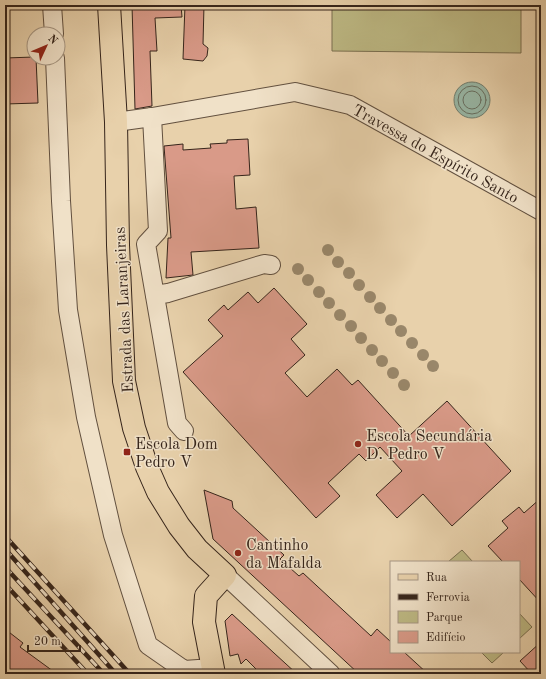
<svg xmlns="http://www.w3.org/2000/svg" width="546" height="679" viewBox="0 0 546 679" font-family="'Old Standard TT',serif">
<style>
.green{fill:#bdb984;stroke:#7a6f50}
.water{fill:#98b7a6;stroke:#717d6e}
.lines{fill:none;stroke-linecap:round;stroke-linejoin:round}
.shore{stroke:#676e60;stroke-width:1}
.building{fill:#d99a88;stroke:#36251b}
.minor-casing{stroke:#62503f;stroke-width:20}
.major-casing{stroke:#36251b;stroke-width:24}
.minor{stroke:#f0e1c8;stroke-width:18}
.major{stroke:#e8d1ab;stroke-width:22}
.rail-casing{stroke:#36251b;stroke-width:4.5}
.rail{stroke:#f0e1c8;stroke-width:3;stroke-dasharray:9;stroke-linecap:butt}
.tree{fill:#99876a}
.poi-dot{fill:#8f2418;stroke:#f0e1c8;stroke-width:1.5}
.labels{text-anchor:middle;stroke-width:3;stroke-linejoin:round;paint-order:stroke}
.street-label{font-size:16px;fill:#36251b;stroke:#f0e1c8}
.poi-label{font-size:16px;fill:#36251b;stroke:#f0e1c8;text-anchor:start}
</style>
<rect width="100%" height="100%" fill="#e8d1ab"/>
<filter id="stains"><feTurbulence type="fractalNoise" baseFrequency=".005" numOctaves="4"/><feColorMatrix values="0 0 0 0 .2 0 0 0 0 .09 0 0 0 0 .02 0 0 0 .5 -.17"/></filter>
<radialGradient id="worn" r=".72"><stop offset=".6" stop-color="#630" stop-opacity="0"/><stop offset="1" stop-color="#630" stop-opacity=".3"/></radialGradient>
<g class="green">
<polygon points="332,5 521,6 521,53 332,51"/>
<polygon points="462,550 473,562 448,562"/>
<polygon points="519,613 532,627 519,639"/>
<polygon points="481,652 504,652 492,663"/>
</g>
<circle class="water" cx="472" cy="100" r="18"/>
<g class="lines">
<g class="shore">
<circle cx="472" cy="100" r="14"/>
<circle cx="472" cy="100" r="9"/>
</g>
</g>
<g class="building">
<polygon points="132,5 181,5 182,17 155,18 157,51 150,51 152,106 135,109"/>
<polygon points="185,5 204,5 203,44 208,48 207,56 203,61 183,59"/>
<polygon points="34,57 36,58 38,103 5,104 5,58"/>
<polygon points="248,139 250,175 234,176 236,209 256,207 259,248 191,252 193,275 166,278 168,238 171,238 164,146 183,144 183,150 211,148 210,144 227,143 227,140"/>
<polygon points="274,288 307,324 291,339 305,355 285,373 307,397 337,369 352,385 358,380 409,436 447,401 511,471 452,526 423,494 397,518 376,495 402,471 380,447 366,461 359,454 328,483 340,496 316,518 183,372 223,336 208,320 224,305 228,310 248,292 258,303"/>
<polygon points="204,490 232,501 233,508 284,555 280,559 299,576 303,573 371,636 377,629 391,642 391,652 404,652 428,674 359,674 213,539"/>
<polygon points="541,498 541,603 519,579 519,562 503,562 488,546 508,528 502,521 519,507 524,513"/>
<polygon points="232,614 274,653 297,674 261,674 246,659 241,664 238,654 230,656 225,621"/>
<polygon points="5,629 23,643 20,647 57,674 5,674"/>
<polygon points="541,642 541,674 532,674 520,661"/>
</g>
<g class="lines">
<g class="minor-casing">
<g id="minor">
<polyline points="52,5 54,34"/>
<polyline points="55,58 61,201 68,310 86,417 113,535 148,645 184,670 213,668"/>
<polyline points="152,117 158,231 146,244 177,423 184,431"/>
<polyline points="116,122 152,117 295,92 350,105 541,211"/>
<polyline points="155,295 168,293 264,264 271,265"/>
<polyline points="225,575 331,674"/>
</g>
</g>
<g class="major-casing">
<polyline id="major" points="109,5 116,122 118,245 124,381 134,428 147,467 158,492 179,526 197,549 225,575 206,596 204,622 214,674"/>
</g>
<use href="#minor" class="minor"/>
<use href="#major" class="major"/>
<g class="rail-casing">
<g id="rail">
<polyline points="5,536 130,674"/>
<polyline points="5,549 116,674"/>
<polyline points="5,567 104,674"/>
<polyline points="5,584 88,674"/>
</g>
</g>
<use href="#rail" class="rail"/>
</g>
<g class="tree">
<circle cx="328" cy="250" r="6"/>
<circle cx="338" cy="262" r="6"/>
<circle cx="298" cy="269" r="6"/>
<circle cx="349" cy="273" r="6"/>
<circle cx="308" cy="280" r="6"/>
<circle cx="359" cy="285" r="6"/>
<circle cx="319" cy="292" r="6"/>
<circle cx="370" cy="297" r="6"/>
<circle cx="329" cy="303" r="6"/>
<circle cx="380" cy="308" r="6"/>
<circle cx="340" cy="315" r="6"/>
<circle cx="391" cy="320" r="6"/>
<circle cx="351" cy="326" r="6"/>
<circle cx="401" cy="331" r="6"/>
<circle cx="361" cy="338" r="6"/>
<circle cx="412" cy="343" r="6"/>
<circle cx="372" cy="350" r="6"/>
<circle cx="423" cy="355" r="6"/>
<circle cx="382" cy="361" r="6"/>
<circle cx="433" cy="366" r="6"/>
<circle cx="393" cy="373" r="6"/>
<circle cx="404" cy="385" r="6"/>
</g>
<g class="poi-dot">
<circle cx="358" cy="444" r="4"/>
<rect x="123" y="448" width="8" height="8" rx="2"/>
<circle cx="238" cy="553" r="4"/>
</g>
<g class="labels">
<g class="street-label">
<text transform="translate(436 153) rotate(29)" y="6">Travessa do Espírito Santo</text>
<text transform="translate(123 310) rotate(-93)" y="6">Estrada das Laranjeiras</text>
</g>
<g class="poi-label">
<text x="366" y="441">Escola Secundária<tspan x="366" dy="18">D. Pedro V</tspan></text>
<text x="135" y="449">Escola Dom<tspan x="135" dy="18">Pedro V</tspan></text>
<text x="246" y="550">Cantinho<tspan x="246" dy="18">da Mafalda</tspan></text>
</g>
</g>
<rect width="546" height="679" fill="none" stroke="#e8d1ab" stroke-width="20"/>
<rect x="6" y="6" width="534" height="667" fill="none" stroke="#36251b" stroke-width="2"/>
<rect x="10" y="10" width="526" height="659" fill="none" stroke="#36251b"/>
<rect x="390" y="561" width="130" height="92" fill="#f0e1c8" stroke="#a69683"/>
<rect x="398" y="574" width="20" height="6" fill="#e8d1ab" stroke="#a69683"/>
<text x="426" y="581" font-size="12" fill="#36251b">Rua</text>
<rect x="398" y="594" width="20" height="6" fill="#36251b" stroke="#a69683"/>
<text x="426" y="601" font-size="12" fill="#36251b">Ferrovia</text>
<rect x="398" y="611" width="20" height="12" fill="#bdb984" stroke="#a69683"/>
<text x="426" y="621" font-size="12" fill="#36251b">Parque</text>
<rect x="398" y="631" width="20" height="12" fill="#d99a88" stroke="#a69683"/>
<text x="426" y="641" font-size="12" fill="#36251b">Edifício</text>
<g transform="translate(46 46) rotate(46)"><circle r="19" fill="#f0e1c8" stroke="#a69683"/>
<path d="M0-3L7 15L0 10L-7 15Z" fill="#8f2418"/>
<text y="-6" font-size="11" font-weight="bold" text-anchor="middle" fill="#36251b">N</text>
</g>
<path d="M28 645v6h52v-6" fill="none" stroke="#36251b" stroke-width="2"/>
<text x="34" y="645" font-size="12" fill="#36251b" stroke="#f0e1c8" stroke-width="3" paint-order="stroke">20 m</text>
<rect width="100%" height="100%" filter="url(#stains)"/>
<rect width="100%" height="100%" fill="url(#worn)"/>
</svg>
